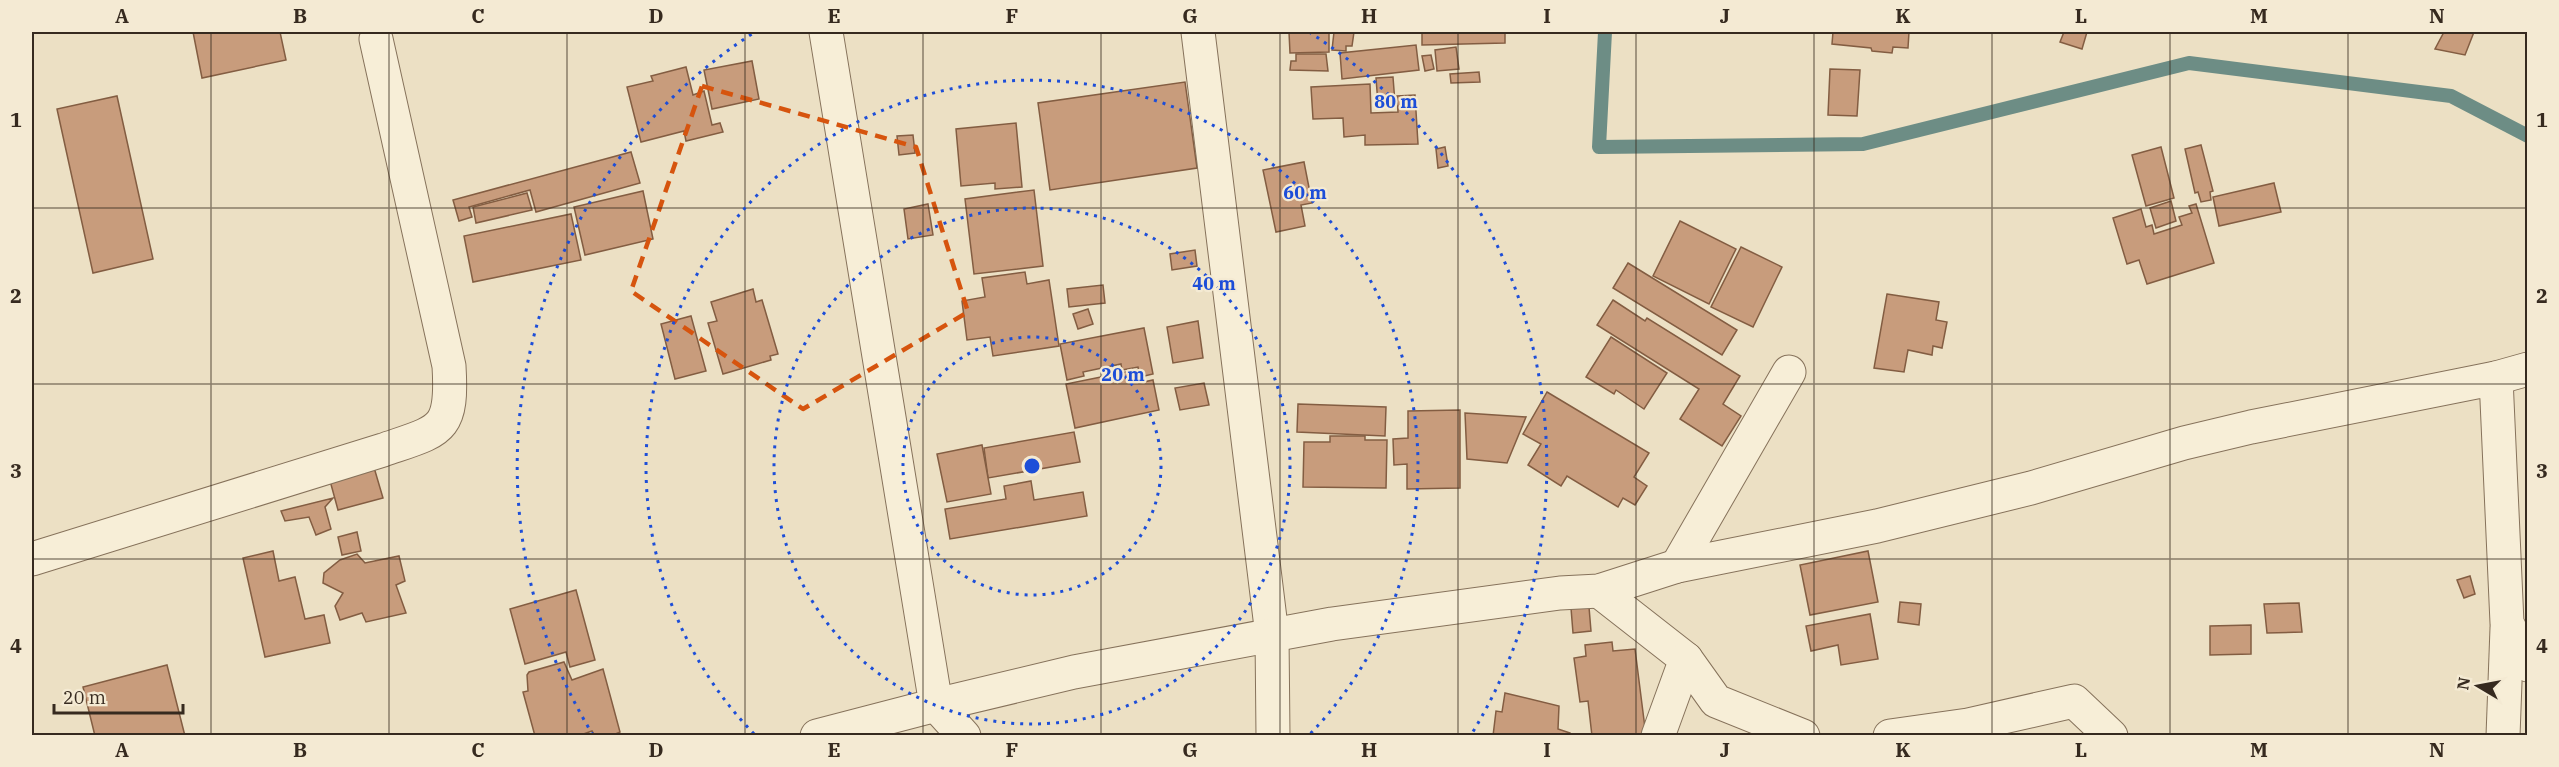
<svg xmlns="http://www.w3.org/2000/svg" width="2559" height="767" viewBox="0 0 2559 767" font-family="'IBM Plex Serif',serif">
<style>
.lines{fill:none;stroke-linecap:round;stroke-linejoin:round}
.stream{stroke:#6d8d85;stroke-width:14}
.building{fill:#c89c7c;stroke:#835d42;stroke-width:1.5}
.minor-casing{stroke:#86725b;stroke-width:35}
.minor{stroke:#f7eed7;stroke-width:33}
.marked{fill:none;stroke:#d6540e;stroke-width:4.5;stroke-dasharray:12 8;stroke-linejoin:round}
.grid{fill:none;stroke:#362a1f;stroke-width:1.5;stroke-opacity:0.55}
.ring{fill:none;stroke:#1d4ed8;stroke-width:3;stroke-dasharray:3 6}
.centre{fill:#1d4ed8;stroke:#f4ead3;stroke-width:3}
.ring-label{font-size:18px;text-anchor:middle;font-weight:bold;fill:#1d4ed8;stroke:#f4ead3;stroke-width:4.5;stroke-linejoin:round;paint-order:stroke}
.neatline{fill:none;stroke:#362a1f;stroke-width:2}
.grid-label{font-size:20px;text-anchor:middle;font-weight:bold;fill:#362a1f}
</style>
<rect width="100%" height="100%" fill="#ece0c4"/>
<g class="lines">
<polyline class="stream" points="1605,32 1599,147 1863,144 2189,63 2451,96 2528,136"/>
</g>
<g class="building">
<polygon points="193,32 280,32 286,60 202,78"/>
<polygon points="1289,32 1329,32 1329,52 1290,53"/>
<polygon points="1334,32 1354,32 1352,46 1346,46 1346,51 1332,50"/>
<polygon points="1422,32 1505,32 1505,43 1422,45"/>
<polygon points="1833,32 1909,32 1908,48 1893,47 1892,53 1872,51 1871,48 1832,44"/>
<polygon points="2064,32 2087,32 2082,49 2060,42"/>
<polygon points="2444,32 2474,32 2465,55 2435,49"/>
<polygon points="1416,45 1419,70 1342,79 1340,53"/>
<polygon points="1456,47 1459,69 1437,71 1435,50"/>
<polygon points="1296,54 1326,54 1328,71 1290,70 1291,61 1296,61"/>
<polygon points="1431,55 1434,69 1425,71 1422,56"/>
<polygon points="752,61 759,99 712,109 704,70"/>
<polygon points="686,67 693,95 704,91 712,125 720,123 723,132 686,141 684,131 641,142 627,87 653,81 651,76"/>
<polygon points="1830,69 1860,70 1857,116 1828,115"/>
<polygon points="1479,72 1480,82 1451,83 1450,74"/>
<polygon points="1393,77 1395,103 1378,104 1376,78"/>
<polygon points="1185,82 1197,168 1050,190 1038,103"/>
<polygon points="1370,84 1371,113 1398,112 1397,96 1415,95 1418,144 1365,145 1365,135 1344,137 1343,118 1313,119 1311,87"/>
<polygon points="117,96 153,259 93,273 57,109"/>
<polygon points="1016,123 1022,187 995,189 995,183 961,186 956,129"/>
<polygon points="913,135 915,153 899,155 897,136"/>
<polygon points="2201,145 2213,191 2210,192 2211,200 2201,202 2198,192 2195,193 2185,149"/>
<polygon points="1445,147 1448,166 1438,168 1436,149"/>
<polygon points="2161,147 2174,198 2146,206 2132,155"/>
<polygon points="631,152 640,183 536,212 530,190 469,207 472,217 459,221 453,200"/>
<polygon points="1304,162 1312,203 1301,205 1305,226 1276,232 1263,170"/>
<polygon points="2274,183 2281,212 2219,226 2213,197"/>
<polygon points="1034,190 1043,266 974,274 965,199"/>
<polygon points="643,191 653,239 585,255 574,207"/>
<polygon points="527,193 532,210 476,223 473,207"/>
<polygon points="2171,201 2176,221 2156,228 2150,208"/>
<polygon points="928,204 933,235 908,239 904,209"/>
<polygon points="2196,204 2214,263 2147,284 2139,260 2127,264 2113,218 2141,209 2146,227 2152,225 2154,234 2182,225 2179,217 2192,213 2189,206"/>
<polygon points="571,214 581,260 473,282 464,236"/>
<polygon points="1680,221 1736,249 1709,304 1653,276"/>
<polygon points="1741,247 1782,267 1753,327 1711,307"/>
<polygon points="1195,250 1197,266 1172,270 1170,254"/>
<polygon points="1628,263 1737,330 1722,355 1613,288"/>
<polygon points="1025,272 1027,284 1049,280 1059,346 993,356 990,337 967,340 962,301 985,297 982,278"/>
<polygon points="1103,285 1105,303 1069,307 1067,289"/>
<polygon points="753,289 756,302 762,300 778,354 770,356 771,360 723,374 708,323 717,321 711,302"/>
<polygon points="1887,294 1939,302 1936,320 1947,322 1942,348 1933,346 1932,355 1908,350 1904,372 1874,368"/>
<polygon points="1613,300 1645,321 1647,318 1740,376 1723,404 1741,416 1722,446 1680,419 1699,389 1597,325"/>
<polygon points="1088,309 1093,324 1078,329 1073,314"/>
<polygon points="691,316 706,371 675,379 661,324"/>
<polygon points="1198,321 1203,358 1173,363 1167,327"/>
<polygon points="1144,328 1153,374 1140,377 1138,367 1122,370 1121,364 1083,372 1084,376 1067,380 1060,344"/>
<polygon points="1611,337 1667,373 1644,409 1616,390 1614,394 1586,377"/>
<polygon points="1136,370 1139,383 1153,380 1159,410 1075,428 1066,384"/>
<polygon points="1204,383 1209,405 1180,410 1175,388"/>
<polygon points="1547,392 1649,453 1634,477 1647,486 1635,505 1623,498 1618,507 1567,476 1561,486 1528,465 1541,444 1523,434"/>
<polygon points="1298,404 1386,407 1385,436 1297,432"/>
<polygon points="1460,410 1460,488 1407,489 1407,464 1394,465 1393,439 1408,438 1408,411"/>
<polygon points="1465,413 1526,417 1507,463 1467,459"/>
<polygon points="1074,432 1080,462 988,478 984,448"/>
<polygon points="1330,436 1365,436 1365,440 1387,440 1386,488 1303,487 1304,442 1330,442"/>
<polygon points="982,445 991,494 947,502 937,454"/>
<polygon points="373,464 383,498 338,510 329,477"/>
<polygon points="1031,481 1034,500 1083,492 1087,516 950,539 945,509 1006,499 1004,486"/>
<polygon points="333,498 325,507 331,529 316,535 309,517 285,521 281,511"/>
<polygon points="357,532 361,551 342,555 338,537"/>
<polygon points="273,551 279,581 295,577 305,619 324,615 330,643 265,657 243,558"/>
<polygon points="1868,551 1878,602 1810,615 1800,565"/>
<polygon points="357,554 365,563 399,556 405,581 396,585 406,613 366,622 362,613 340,620 335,606 343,593 323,583 324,573 340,560"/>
<polygon points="2470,576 2475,594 2464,598 2457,580"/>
<polygon points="576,590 595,660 570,667 566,652 525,664 510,609"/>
<polygon points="1900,602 1921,604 1919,625 1898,622"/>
<polygon points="2299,603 2302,632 2267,633 2264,604"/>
<polygon points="1589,607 1591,631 1573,633 1571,608"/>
<polygon points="1870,614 1878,659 1841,665 1838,645 1811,651 1806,626"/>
<polygon points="2251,625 2251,654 2210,655 2210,626"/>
<polygon points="1612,642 1613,651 1635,649 1646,736 1592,736 1588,701 1580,702 1574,658 1586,656 1585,645"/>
<polygon points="564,662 572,680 603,669 620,732 611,736 595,736 592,731 578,736 535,736 523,692 528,691 527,675 529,672"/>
<polygon points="167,665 185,736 95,736 83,687"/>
<polygon points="1505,693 1559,706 1558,729 1570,733 1569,736 1493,736 1496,711 1502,712"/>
</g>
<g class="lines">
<g class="minor-casing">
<g id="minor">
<polyline points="1198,32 1272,635 1273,736"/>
<polyline points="2496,378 2528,369"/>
<path d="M32 559 383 450C441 430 453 432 449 366L376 39"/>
<polyline points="1677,566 1789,372"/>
<polyline points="1599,591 1686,659 1658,736"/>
<polyline points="1686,659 1716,701 1803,736"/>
<polyline points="817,736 936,705 826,32"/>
<polyline points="964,736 936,705 1074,672 1332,624 1560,593 1599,591 1677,566 1877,526 2031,488 2184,443 2251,427 2496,378 2507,623 2528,665"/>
<polyline points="1890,736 1968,725 2074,701 2111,736"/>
<polyline points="2503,736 2507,628"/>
</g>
</g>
<use href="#minor" class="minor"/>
</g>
<path class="marked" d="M702 86 916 147 968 312 803 409 631 291Z"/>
<path class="grid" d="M211 32V736M389 32V736M567 32V736M745 32V736M923 32V736M1101 32V736M1280 32V736M1458 32V736M1636 32V736M1814 32V736M1992 32V736M2170 32V736M2348 32V736M32 208H2528M32 384H2528M32 559H2528"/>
<g class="ring">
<circle cx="1032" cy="466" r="129"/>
<circle cx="1032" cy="466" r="258"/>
<path d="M754 734A386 386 0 1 1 1310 734"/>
<path d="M593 735A515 515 0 0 1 755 32M1309 32A515 515 0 0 1 1471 735"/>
</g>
<circle cx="1032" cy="466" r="9" class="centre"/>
<g class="ring-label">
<text x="1396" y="108">80 m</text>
<text x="1305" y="199">60 m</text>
<text x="1214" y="290">40 m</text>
<text x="1123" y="381">20 m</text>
</g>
<rect width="2559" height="767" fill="none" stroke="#f4ead3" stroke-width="66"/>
<g transform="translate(2478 686) rotate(280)" stroke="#f4ead3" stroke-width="4.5" paint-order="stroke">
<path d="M0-4.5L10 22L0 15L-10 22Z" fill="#362a1f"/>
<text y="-9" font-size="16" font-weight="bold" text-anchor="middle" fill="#362a1f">N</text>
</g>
<path d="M54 704v9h129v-9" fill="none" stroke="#362a1f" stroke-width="3"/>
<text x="63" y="704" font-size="18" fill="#362a1f" stroke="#f4ead3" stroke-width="4.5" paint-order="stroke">20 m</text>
<rect x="33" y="33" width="2493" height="701" class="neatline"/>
<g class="grid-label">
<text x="122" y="23">A</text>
<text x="300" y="23">B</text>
<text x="478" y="23">C</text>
<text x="656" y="23">D</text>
<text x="834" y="23">E</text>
<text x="1012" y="23">F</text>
<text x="1190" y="23">G</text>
<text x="1369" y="23">H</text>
<text x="1547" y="23">I</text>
<text x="1725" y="23">J</text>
<text x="1903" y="23">K</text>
<text x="2081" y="23">L</text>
<text x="2259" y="23">M</text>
<text x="2437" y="23">N</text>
<text x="16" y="127">1</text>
<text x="2542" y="127">1</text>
<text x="16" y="303">2</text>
<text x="2542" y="303">2</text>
<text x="16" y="478">3</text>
<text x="2542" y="478">3</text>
<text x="16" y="653">4</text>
<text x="2542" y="653">4</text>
<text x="122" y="757">A</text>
<text x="300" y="757">B</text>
<text x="478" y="757">C</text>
<text x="656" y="757">D</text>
<text x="834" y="757">E</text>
<text x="1012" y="757">F</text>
<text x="1190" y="757">G</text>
<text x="1369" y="757">H</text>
<text x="1547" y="757">I</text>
<text x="1725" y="757">J</text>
<text x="1903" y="757">K</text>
<text x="2081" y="757">L</text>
<text x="2259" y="757">M</text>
<text x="2437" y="757">N</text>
</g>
</svg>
